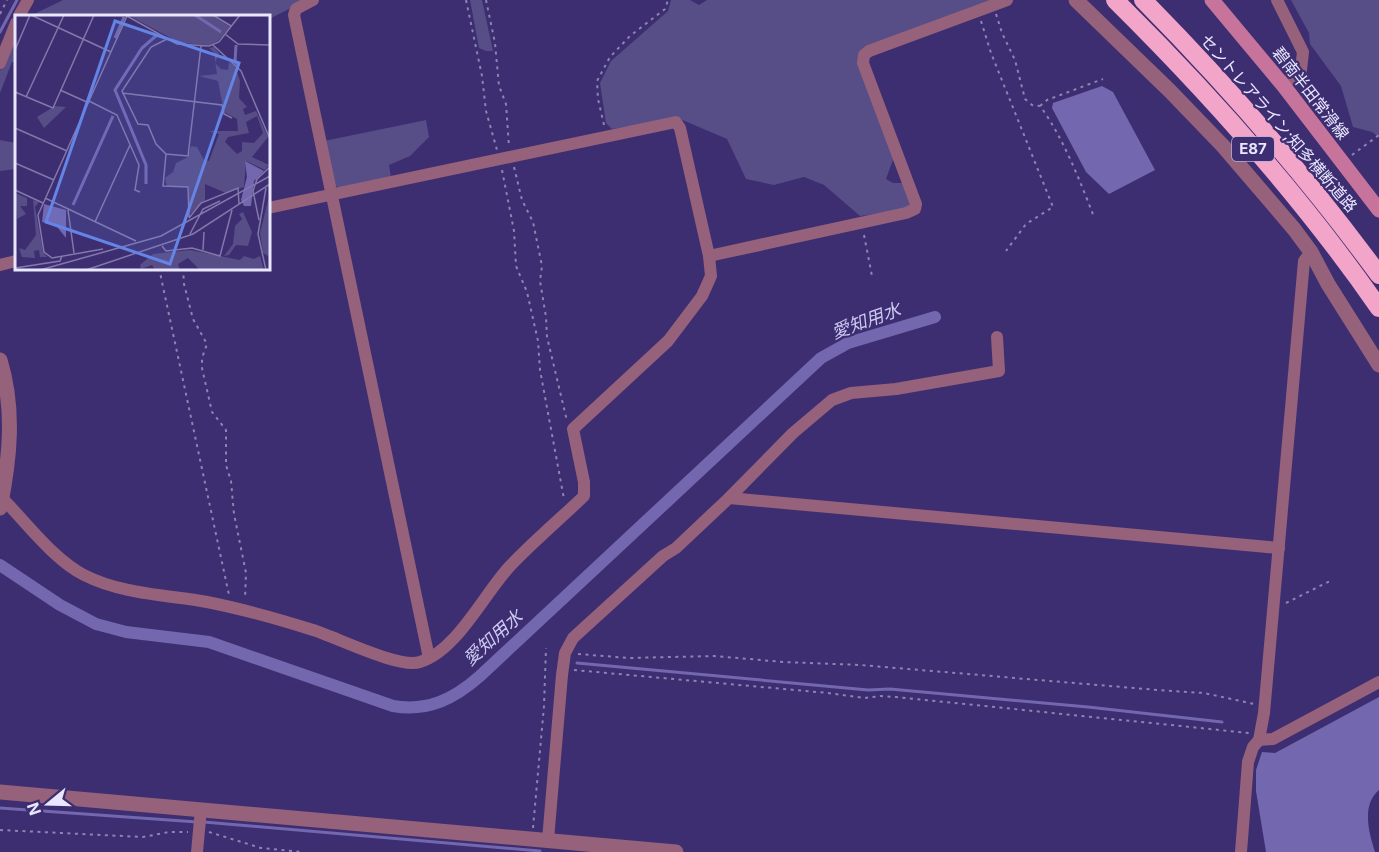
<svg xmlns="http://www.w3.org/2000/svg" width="1379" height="852" viewBox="0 0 1379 852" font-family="Inter,'Noto Sans JP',sans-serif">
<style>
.green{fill:#574d87}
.water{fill:#7367af}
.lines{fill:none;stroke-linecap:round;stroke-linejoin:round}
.stream{stroke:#7367af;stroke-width:3}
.canal{stroke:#7367af;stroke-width:12}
.path{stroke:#8d84b3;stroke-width:2;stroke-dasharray:3 4.5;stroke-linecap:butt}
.minor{stroke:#96617a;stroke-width:12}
.tertiary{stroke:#96617a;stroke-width:15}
.secondary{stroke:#c7749d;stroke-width:15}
.motorway{stroke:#f2a4c9;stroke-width:18}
.labels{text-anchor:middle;stroke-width:4.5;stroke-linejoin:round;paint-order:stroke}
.shield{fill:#3d2e71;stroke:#b5b0d4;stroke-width:1.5}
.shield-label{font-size:15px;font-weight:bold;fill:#e9e7ff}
.street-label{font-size:16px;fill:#e9e7ff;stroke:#3d2e71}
.water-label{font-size:18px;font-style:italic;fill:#cdc9f2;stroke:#3d2e71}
.inset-river{fill:none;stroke:#7367af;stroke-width:3}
.inset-road{fill:none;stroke:#8278aa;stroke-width:1.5}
.view{fill:#6484e6;fill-opacity:0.15;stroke:#6484e6;stroke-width:3}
.inset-edge{fill:none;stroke:#e9e7ff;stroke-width:3}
</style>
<rect width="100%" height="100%" fill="#3d2e71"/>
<g class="green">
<polygon points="63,0 307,0 269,19 268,16 30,16"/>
<polygon points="470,0 482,0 493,51 486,51 479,48"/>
<polygon points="671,0 690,0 699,5 707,0 997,0 861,55 894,157 886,179 893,183 904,183 912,205 898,211 860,216 824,185 804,177 774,185 746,179 727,139 680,119 612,129 606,123 600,83 611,61 668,11"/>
<polygon points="1291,0 1379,0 1379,137 1372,132 1353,127 1341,86 1310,44 1309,33"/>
<polygon points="16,33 16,62 12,62 0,93 0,71"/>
<polygon points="426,120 429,137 410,156 389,165 391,177 346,188 337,187 332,181 324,141"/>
<polygon points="0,140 16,143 16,169 0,171"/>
</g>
<g class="water">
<polygon points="1102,86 1113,92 1155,170 1109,194 1086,172 1052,108 1053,103"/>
<path d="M1379 697V790C1361 805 1369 833 1375 852H1266L1256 791V770L1262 752 1275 753Z"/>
</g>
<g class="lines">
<g class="stream">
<polyline points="0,32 17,0"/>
<polyline points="577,663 868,690 890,689 1088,707 1222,722"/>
<polyline points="0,808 197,822"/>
<polyline points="204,822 540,851"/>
</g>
<path class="canal" d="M0 565 60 605 96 624 126 632 209 642 393 706C428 712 454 699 480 676L821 358 848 343 935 317"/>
<g class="path">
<polyline points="466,0 482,76 486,111 497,150"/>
<polyline points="486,0 495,43 499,86 506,104 509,147"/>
<polyline points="0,14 7,0"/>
<path d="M996 14 1002 33 1015 60 1025 99 1032 105 1040 106C1063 137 1080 181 1094 217"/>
<polyline points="981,21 991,53 1053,207 1026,224 1006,251"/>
<polyline points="1040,106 1047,100 1103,79"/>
<polyline points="604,125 598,99 597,81 610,57 630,36 665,9 668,0"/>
<polyline points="1352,155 1379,135"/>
<polyline points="514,167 522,200 533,222 542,266 540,281 546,317 547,337 567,421"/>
<polyline points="502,170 514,231 516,266 527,292 538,341 540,370 564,499"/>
<polyline points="864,235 872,276"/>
<polyline points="159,268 229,595"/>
<polyline points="183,268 184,284 193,319 207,344 202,358 202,368 212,412 226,430 226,465 231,481 234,514 246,573 245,599"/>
<polyline points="1286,603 1332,580"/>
<polyline points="578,654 629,658 714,656 784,662 861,665 1157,690 1204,693 1254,704"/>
<polyline points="574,670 828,693 865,698 881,696 896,697 1249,733"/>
<polyline points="533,828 544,706 546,648"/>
<polyline points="0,830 143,837 169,832 188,832"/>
<polyline points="209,832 261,848 302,852"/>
</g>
<g class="minor">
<polyline points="313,0 296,9 294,15 429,658"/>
<polyline points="1277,0 1303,52 1301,70 1283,85"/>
<polyline points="19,16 28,0"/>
<polyline points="0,63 16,23"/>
<polyline points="709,256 906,213 915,209 916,204 863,63 864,55 869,51 1007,0"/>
<polyline points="0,265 16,261"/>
<path d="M2 498C26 522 54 560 84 575 121 594 167 595 207 602 243 609 278 619 313 630 336 637 399 669 420 662 457 651 485 592 511 565 534 541 560 519 584 496V482L573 429 668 341 702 296 711 276 709 256 680 128 676 122 268 208"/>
<polyline points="729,498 1279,548"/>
<polyline points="1259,740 1273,739 1379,682"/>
<polyline points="548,840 562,675 565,653 573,638 663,556 676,548 729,498 793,433 832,400 851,393 896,389 999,371 997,337"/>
<polyline points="197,852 201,809"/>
<polyline points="1241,852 1248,762 1253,747 1259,740 1264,713 1304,261 1311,252"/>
</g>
<g class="tertiary">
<polyline points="1076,0 1170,91 1223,146 1294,229 1311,252 1328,284 1379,365"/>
<path d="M0 360C15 409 10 458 0 508"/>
<polyline points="0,792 676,852"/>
</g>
<polyline class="secondary" points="1212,0 1283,85 1379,210"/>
<g class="motorway">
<path d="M1115 0C1211 95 1302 197 1379 308"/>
<path d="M1143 0C1228 86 1308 178 1379 275"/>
</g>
</g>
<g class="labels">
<rect class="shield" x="1232" y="137" width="42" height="24" rx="4.5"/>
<g class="shield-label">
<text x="1253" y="154">E87</text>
</g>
<g class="street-label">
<text transform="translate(1311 93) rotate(52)" y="6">碧南半田常滑線</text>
<text transform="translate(1279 123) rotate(49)" y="6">セントレアライン;知多横断道路</text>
</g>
<g class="water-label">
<text transform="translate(866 321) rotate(-20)" y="6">愛知用水</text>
<text transform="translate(493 638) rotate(-42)" y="6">愛知用水</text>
</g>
</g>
<g transform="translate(15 15)">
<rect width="255" height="255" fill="#3d2e71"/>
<path d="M113 0H197L215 12 203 26 194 30 165 28ZM199 32 204 38 200 48 206 54 213 55 214 47 220 51 225 66 224 83 232 92 228 94 230 100 241 96 253 122 237 142 254 150 250 155 231 146 229 172 211 178 190 169V185L174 200V172L152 171 150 163 158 157 161 148 173 142 176 131 182 132 189 145 194 146 204 119 193 116H223L222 104 209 97 203 66 184 61 202 59 199 38 194 33ZM242 101 248 118 239 128 227 127V136L222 139 210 127 213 122 234 118 231 107ZM40 91 51 92 29 113 22 102ZM255 177V242L248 238 245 218ZM0 178 12 183 24 187 20 192 28 237 32 242H25L24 235 19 236 20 243 7 242 4 233 10 235 21 220 18 185 12 183V191H5L11 199 2 204ZM228 197 237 217 233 231 221 230 214 240 209 241 218 229 220 211 227 204 224 199ZM175 235 225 245 229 241 239 244 245 241 249 255 184 254 173 243 163 249 165 255H140L137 250 126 254 125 250 138 239Z" fill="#574d87" fill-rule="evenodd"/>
<path d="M230 146 249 156 239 166 236 191H229L226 185 232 162ZM29 189 51 195V223L39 208 27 207Z" fill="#7367af"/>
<path class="inset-river" d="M180 0 206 17M100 23 109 2M221 30 220 47 224 51M131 169V150L100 75 127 33 142 20M58 190 98 101"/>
<path class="inset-road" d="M16 0 96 37M198 0 216 11M112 1 162 29 194 31 204 27 225 0M210 19 223 29 255 30M152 24 136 32 107 76 123 109 133 110 141 129 151 139 173 141 186 31M198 30 226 56 255 124M0 35 15 0M45 75 74 88M0 77 38 93 79 0M107 78 207 90 209 99 217 103M11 82 49 0M74 86 102 100 124 150 120 175 125 177M0 113 52 136M151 139 148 171 173 172 174 202M0 148 39 165M0 175 28 188M30 183 121 226M53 195 59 238M174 203 186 188 223 173 224 189M244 205 238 176 242 164 255 152M80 207 115 130M175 219 188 194 205 186M147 231 151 236 177 233 205 241 217 195M88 234 37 243 29 237 23 200 112 1M188 235 189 217M0 253 45 246 47 241M25 255 146 221 255 161M71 255 178 219 255 169M251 255 243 219 251 173"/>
<path class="view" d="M100 6 224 48 155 249 31 207Z"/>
<rect width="255" height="255" class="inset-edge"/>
</g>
<g transform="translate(48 804) rotate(251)" stroke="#3d2e71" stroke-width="4.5" paint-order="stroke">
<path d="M0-4.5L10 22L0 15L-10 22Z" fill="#e9e7ff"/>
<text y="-9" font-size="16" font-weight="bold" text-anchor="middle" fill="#e9e7ff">N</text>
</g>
</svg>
